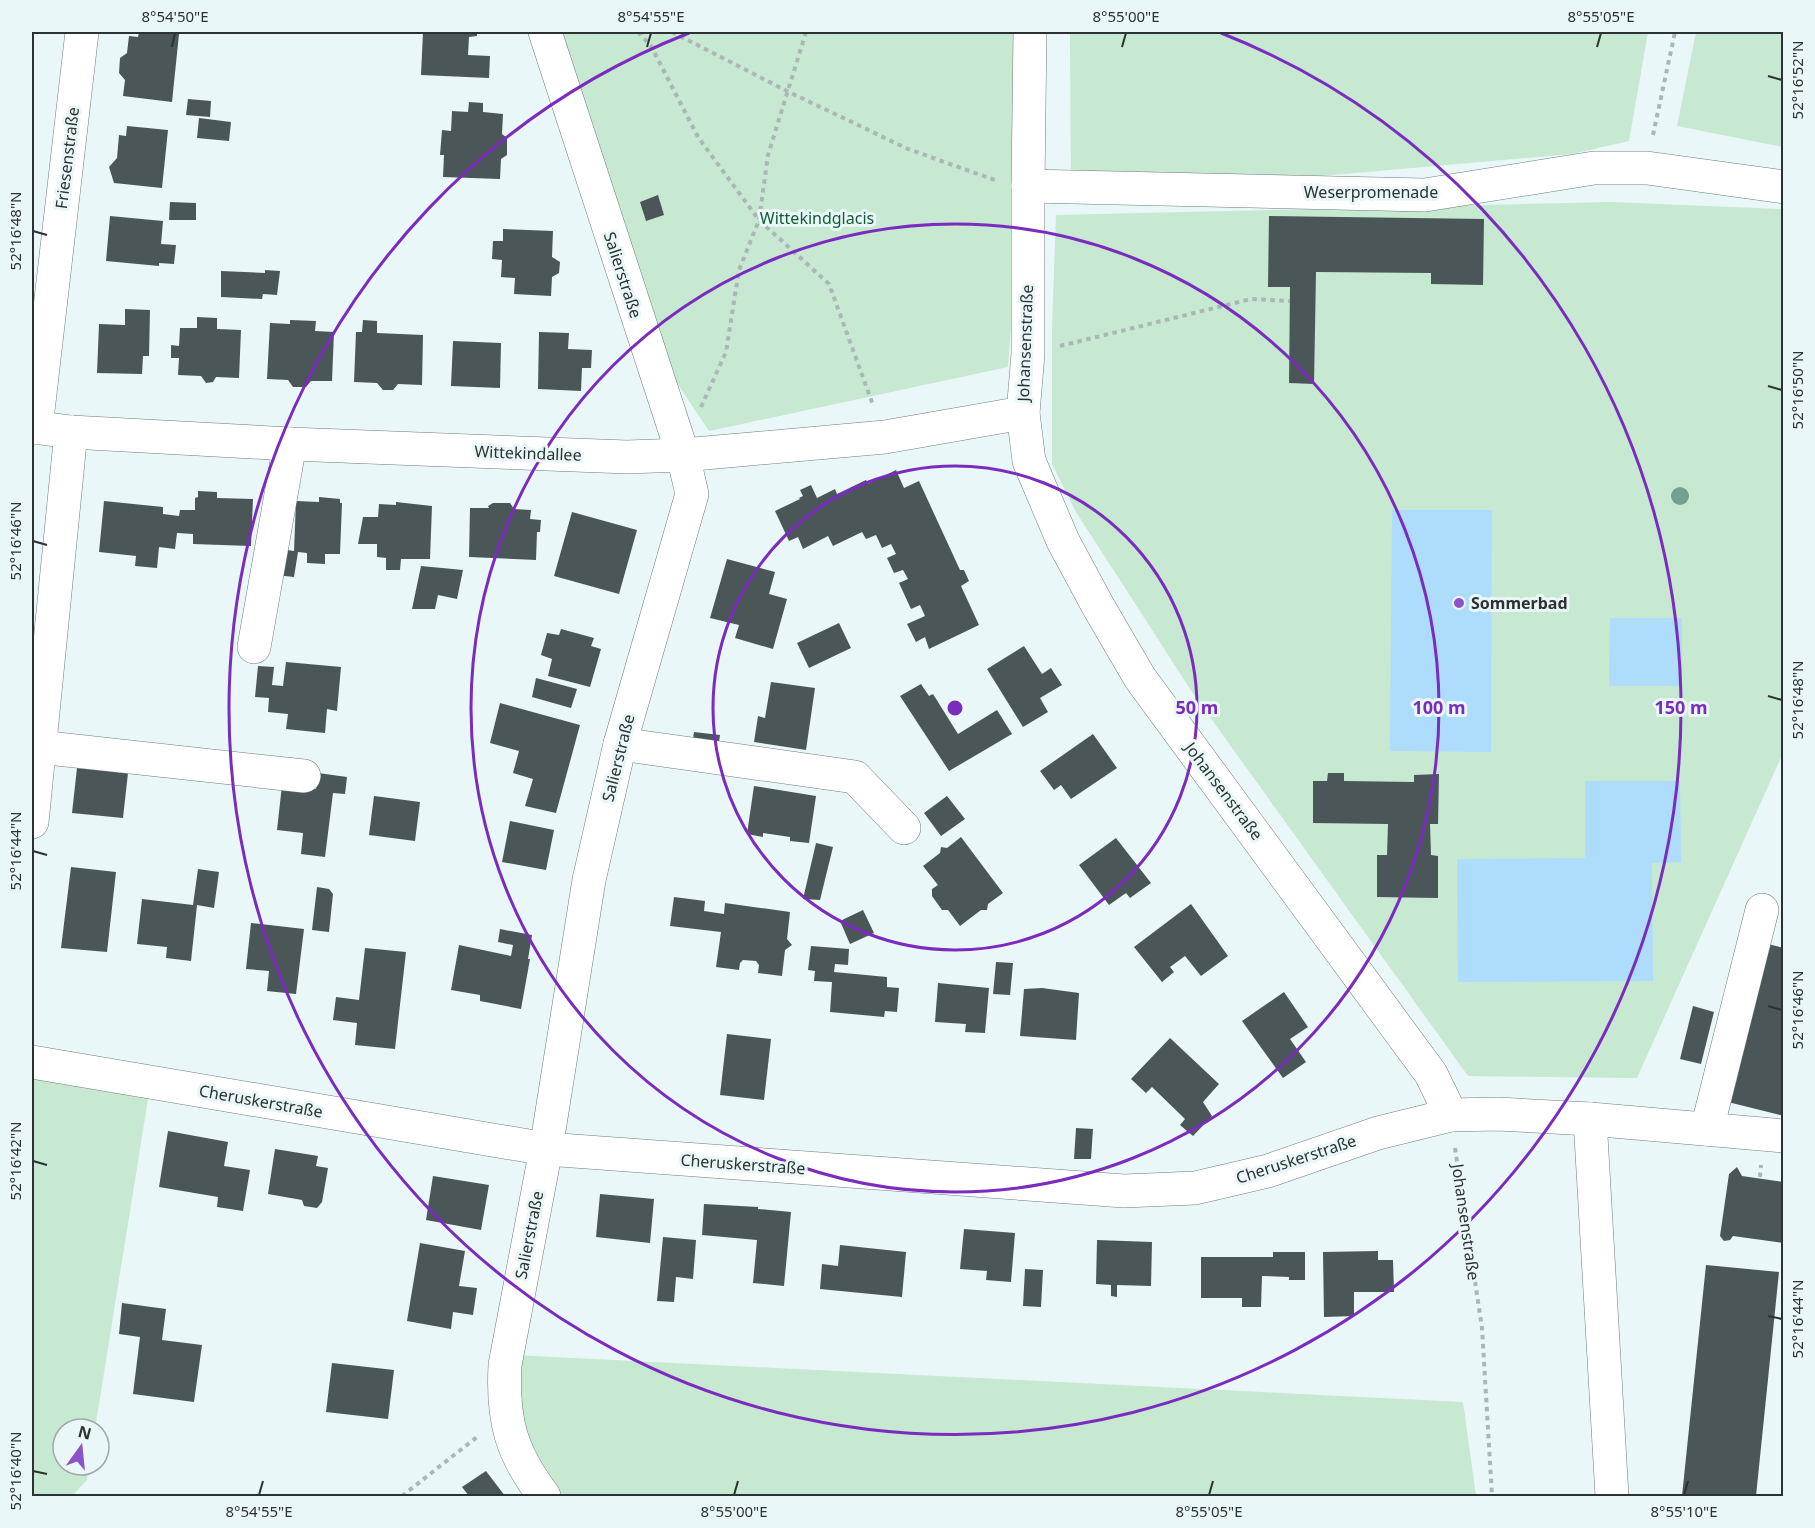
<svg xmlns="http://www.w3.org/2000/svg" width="1815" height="1528" viewBox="0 0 1815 1528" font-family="'Noto Sans',sans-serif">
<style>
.green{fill:#c7e8d1}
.water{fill:#aedcfd}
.building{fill:#4b5659}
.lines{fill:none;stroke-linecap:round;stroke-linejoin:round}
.minor-casing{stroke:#707c7c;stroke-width:34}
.path{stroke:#abb6b6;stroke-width:4;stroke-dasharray:4.5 4.5;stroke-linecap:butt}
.minor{stroke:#fff;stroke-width:33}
.tree{fill:#72a28d}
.ticks{fill:none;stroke:#2c3131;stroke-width:2}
.ring{fill:none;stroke:#7b2cbf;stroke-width:3}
.poi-dot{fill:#8d53c9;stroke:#eaf7f8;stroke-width:2}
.labels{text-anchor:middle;stroke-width:6;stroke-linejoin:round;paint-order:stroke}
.street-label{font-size:16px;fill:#2c3131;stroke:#eaf7f8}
.park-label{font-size:16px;fill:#0f5c35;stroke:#eaf7f8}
.poi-label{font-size:16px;font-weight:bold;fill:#2c3131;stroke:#eaf7f8;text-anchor:start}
.centre{fill:#7b2cbf;stroke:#eaf7f8;stroke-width:3}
.ring-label{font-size:18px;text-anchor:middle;font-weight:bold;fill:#7b2cbf;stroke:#eaf7f8;stroke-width:6;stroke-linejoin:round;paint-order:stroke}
.neatline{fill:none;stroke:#2c3131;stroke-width:2}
.ticks-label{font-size:15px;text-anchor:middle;fill:#2c3131}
</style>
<rect width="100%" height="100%" fill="#eaf7f8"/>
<g class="green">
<polygon points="560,32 1033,32 1008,367 709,431 667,368"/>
<polygon points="1070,32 1648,32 1629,141 1572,154 1071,198"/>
<polygon points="1696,32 1783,32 1783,147 1677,126"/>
<polygon points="1611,202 1783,209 1783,753 1637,1078 1468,1076 1194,695 1076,512 1052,464 1052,327 1056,215"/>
<polygon points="32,1078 148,1099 95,1429 63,1429 63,1465 89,1465 87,1480 72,1496 32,1496"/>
<polygon points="514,1355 1463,1402 1476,1496 557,1496 512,1404"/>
</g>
<g class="water">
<polygon points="1392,510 1492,510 1491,752 1390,751"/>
<polygon points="1610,618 1682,618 1682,686 1609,686"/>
<polygon points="1585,781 1680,781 1681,862 1652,863 1653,981 1458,982 1457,859 1585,858"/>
</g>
<g class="building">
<polygon points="139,32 179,34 172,102 123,96 125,80 119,73 120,58 127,53 129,36 138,37"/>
<polygon points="423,32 477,32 477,36 469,37 468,55 490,56 489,78 421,75"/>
<polygon points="188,99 211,101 210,117 186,115"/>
<polygon points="469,102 483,103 483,112 503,114 502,134 507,138 507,155 501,159 500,179 443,177 444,155 440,155 442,130 451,131 452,111 468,112"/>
<polygon points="199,118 231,122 229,141 197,138"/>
<polygon points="127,126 168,130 162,188 114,183 109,167 117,158 119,135 126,136"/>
<polygon points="658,195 664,215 646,221 640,202"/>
<polygon points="170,202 196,203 196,220 169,220"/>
<polygon points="110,216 163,221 161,244 176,245 174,264 159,263 159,266 106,261"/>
<polygon points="1269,216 1484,219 1483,285 1431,284 1431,273 1316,272 1314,384 1289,383 1290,287 1268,287"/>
<polygon points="503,229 553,231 552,257 560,262 559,273 552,277 551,296 514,294 515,278 501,277 502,260 492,259 493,241 503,241"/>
<polygon points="265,270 280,271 277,295 263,294 262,299 221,297 221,271 265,273"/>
<polygon points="125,309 150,310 149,356 143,356 142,374 97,373 99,324 125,325"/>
<polygon points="197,317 217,318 217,329 241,330 239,378 216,377 213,382 206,383 201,376 178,375 179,358 171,358 171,345 179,346 180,328 197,328"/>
<polygon points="290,320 316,321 315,331 334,332 332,381 311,381 306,387 293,387 288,380 267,379 270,323 290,324"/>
<polygon points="363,320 377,321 377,333 423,335 422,385 398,384 393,390 383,390 377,383 354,382 356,332 362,332"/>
<polygon points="539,332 569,333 568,349 592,350 591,368 582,368 581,391 538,389"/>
<polygon points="453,341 501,343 500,388 451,386"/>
<polygon points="896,470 904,488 919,481 960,570 964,570 969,581 961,586 979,625 929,649 925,637 916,642 907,624 925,616 920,605 911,609 899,583 908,579 903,570 894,573 887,558 896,554 891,544 882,548 876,535 866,539 862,532 833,546 828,536 803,549 798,537 789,541 775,511 800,499 799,498 803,496 800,490 811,485 817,498 835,489 837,494 866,480 868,484"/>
<polygon points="198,491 217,492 217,498 253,499 251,546 193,544 193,534 177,533 175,549 159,547 157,568 135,566 136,556 99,552 104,501 163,507 163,514 179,516 180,510 195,510 195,498 198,497"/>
<polygon points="319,497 340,499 340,503 342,503 340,554 325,554 325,564 307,563 307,553 298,552 294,577 276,575 280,549 294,551 296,501 319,502"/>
<polygon points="396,502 432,506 430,559 401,559 400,570 386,570 386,558 377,557 377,544 358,544 363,517 378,517 379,504 396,505"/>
<polygon points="493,503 510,503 514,509 531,510 530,519 541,520 540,532 537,532 536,560 469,557 470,508 489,508 488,506"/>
<polygon points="572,512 637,530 619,594 554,576"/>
<polygon points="727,559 775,572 769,594 787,599 773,649 735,638 739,625 710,618"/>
<polygon points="421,566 463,570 457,599 438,595 435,609 412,609"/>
<polygon points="839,623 851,648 809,668 797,643"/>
<polygon points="561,629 594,638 591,646 601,649 590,687 548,676 552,659 541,655 547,633 559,635"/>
<polygon points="1024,646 1042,674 1051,668 1062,685 1040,698 1048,712 1023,727 987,669"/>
<polygon points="286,662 341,667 337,711 327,709 325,733 286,729 288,714 268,712 269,698 255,697 258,666 274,667 272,685 283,686"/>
<polygon points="536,678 577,689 571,708 532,697"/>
<polygon points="771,682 815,688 806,750 754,742 758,716 765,718"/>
<polygon points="921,684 929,696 933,694 958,734 997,710 1012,734 949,771 900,696"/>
<polygon points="500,703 580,725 556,813 525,806 533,779 513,773 519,751 490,743"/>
<polygon points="694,732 720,735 718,749 692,746"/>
<polygon points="1093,734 1117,768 1071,799 1061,785 1054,790 1040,771"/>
<polygon points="77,768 128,773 123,818 72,813"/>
<polygon points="318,773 347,777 345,794 333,793 325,857 301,854 303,833 277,830 282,785 316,789"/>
<polygon points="1328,773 1344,773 1344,781 1414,782 1414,775 1439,774 1438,824 1430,824 1431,855 1438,856 1438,898 1377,897 1377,855 1387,855 1388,824 1313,823 1313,781 1327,781"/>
<polygon points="754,786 816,796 809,843 790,841 790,837 763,833 763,837 747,834"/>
<polygon points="374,796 420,802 415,841 369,835"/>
<polygon points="947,796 965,819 941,836 924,813"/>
<polygon points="510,821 554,830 546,870 502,862"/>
<polygon points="961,837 1003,893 988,904 987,910 981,910 960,926 948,910 942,910 932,896 932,889 938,885 923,866 940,853 941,847 947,848"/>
<polygon points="1116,838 1151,883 1130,898 1126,893 1109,905 1079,865"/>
<polygon points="816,843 833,847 820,900 803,899"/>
<polygon points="71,867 116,872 107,952 61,948"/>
<polygon points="198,869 219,872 214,908 197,905 191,961 166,958 167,947 137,944 142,899 193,905"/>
<polygon points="317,887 329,889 333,894 329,932 312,930"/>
<polygon points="674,897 705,901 704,911 724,914 725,903 790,912 787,939 792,945 785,950 782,976 758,973 759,965 756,961 743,960 740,963 739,970 716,967 721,932 670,926"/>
<polygon points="1191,904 1228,956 1201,976 1185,956 1170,967 1174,972 1162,982 1134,947"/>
<polygon points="863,910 874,933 850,944 840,921"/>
<polygon points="251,923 304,929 296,994 267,991 269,971 246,969"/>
<polygon points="500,929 532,935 528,959 530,959 521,1009 480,1001 480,995 451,990 459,945 511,956 513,945 498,942"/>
<polygon points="1764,943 1784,948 1784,1116 1724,1101"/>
<polygon points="811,946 849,949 848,965 835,964 834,972 887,977 887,987 899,988 897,1012 885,1011 884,1017 830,1012 832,982 814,981 815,971 808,970"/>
<polygon points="365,948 406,952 395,1049 355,1045 357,1023 333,1020 336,997 359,1000"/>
<polygon points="996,962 1013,963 1010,995 993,994"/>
<polygon points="938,983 989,988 985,1033 965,1032 966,1024 935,1022"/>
<polygon points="1042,988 1079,993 1076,1040 1020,1036 1024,989"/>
<polygon points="1284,992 1308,1027 1290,1039 1306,1062 1283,1078 1242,1021"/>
<polygon points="1693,1006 1714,1012 1701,1064 1680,1059"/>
<polygon points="727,1034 771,1039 764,1100 720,1095"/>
<polygon points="1170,1038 1219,1084 1203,1102 1212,1116 1193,1136 1180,1125 1185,1119 1152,1087 1146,1093 1131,1079"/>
<polygon points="1076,1128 1093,1129 1091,1159 1074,1159"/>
<polygon points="168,1131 228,1142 224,1166 250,1170 243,1211 217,1207 218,1197 159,1187"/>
<polygon points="275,1149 318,1156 316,1166 328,1168 322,1202 317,1208 304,1206 302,1200 268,1194"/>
<polygon points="1737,1167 1742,1176 1784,1182 1784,1243 1733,1236 1730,1240 1724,1241 1720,1236 1729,1174"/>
<polygon points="433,1176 489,1185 481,1230 426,1220"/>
<polygon points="600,1194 654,1199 650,1243 596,1237"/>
<polygon points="704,1204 758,1207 758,1209 791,1212 784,1286 753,1283 757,1240 702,1235"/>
<polygon points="964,1229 1015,1233 1011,1282 986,1280 987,1271 960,1269"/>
<polygon points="663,1237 696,1240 693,1279 676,1277 674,1302 657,1301"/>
<polygon points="1097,1240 1152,1242 1151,1286 1117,1285 1117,1297 1111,1296 1111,1285 1096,1284"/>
<polygon points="420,1243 465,1251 459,1286 477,1288 473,1315 453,1312 451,1329 407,1321"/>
<polygon points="840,1245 906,1252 902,1297 820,1289 822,1264 838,1266"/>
<polygon points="1378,1251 1378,1260 1393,1260 1394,1292 1354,1292 1354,1316 1324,1317 1323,1252"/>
<polygon points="1273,1252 1305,1252 1305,1280 1289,1280 1289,1277 1262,1276 1261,1307 1242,1307 1242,1298 1201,1298 1201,1257 1273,1257"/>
<polygon points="1706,1265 1779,1272 1756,1496 1682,1496"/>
<polygon points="1025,1269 1043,1270 1041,1307 1023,1306"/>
<polygon points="122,1303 166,1309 162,1340 202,1345 194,1402 133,1394 140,1337 119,1334"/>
<polygon points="332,1363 394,1370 388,1419 326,1412"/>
<polygon points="486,1471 505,1496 469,1496 462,1487"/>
</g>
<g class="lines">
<g class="minor-casing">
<g id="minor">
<polyline points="1030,32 1028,186 1028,354 1023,413 1029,461 1063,541 1098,606 1140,678 1431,1074 1451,1115"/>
<polyline points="1028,186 1425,195 1594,168 1647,168 1784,187"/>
<polyline points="32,427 71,432 290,444 627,457 683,455 885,437 1023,413"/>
<polyline points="36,428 82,32"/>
<polyline points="254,647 290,444"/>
<polyline points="620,744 855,777 904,828"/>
<polyline points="39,747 304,776"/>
<polyline points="32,822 71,432"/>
<polyline points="32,1062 546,1149 1124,1191 1195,1188 1268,1171 1378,1133 1451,1115 1498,1114 1590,1119 1784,1136"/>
<polyline points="1590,1119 1612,1496"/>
<polyline points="1707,1129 1762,910"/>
<path d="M544 1496C511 1453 502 1420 505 1365L546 1149 589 880 620 744 692 494 683 455 545 32"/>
</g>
</g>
<g class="path">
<polyline points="638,32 651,46 698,137 759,220 829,284 873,405"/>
<polyline points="672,32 787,91 908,149 995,180"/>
<polyline points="1653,135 1675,32"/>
<polyline points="1060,346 1251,299 1290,301"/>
<polyline points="701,407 726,352 739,270 759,220 768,155 806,32"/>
<polyline points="1455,1148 1482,1328 1492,1496"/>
<polyline points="1760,1177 1761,1165"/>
<polyline points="402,1496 477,1437"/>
</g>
<use href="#minor" class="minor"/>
</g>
<circle class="tree" cx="1680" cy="496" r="9"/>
<path class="ticks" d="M172 47 175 33M647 47 651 33M1122 47 1126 33M1597 47 1601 33M1768 76 1782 80M33 231 47 235M1768 386 1782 390M33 541 47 545M1768 696 1782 700M33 851 47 855M1768 1006 1782 1010M33 1161 47 1165M1768 1316 1782 1319M33 1471 47 1474M259 1495 263 1481M734 1495 738 1481M1209 1495 1213 1481M1684 1495 1688 1481"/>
<g class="ring">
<circle cx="955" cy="708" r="242"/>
<circle cx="955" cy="708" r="484"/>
<path d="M1221 33A726 726 0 1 1 689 33"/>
</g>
<circle class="poi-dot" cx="1459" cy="603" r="6"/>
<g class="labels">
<g class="street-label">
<text transform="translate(67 158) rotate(-83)" y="6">Friesenstraße</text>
<text x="1371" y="198">Weserpromenade</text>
<text transform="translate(623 275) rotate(72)" y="6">Salierstraße</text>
<text transform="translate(1025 343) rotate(-88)" y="6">Johansenstraße</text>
<text transform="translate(528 453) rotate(2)" y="6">Wittekindallee</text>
<text transform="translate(618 758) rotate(-76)" y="6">Salierstraße</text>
<text transform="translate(1224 791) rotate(53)" y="6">Johansenstraße</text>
<text transform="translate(261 1101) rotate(10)" y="6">Cheruskerstraße</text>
<text transform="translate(1296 1159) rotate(-18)" y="6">Cheruskerstraße</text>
<text transform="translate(743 1164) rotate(4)" y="6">Cheruskerstraße</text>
<text transform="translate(1466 1222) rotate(82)" y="6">Johansenstraße</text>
<text transform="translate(529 1235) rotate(-79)" y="6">Salierstraße</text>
</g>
<g class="park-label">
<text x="817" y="224">Wittekindglacis</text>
</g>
<g class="poi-label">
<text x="1471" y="609">Sommerbad</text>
</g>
</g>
<circle cx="955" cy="708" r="9" class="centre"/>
<g class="ring-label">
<text x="1197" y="714">50 m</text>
<text x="1439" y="714">100 m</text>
<text x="1681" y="714">150 m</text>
</g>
<rect width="1815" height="1528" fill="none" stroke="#eaf7f8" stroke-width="66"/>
<g transform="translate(81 1447) rotate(15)"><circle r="28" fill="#eaf7f8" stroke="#9ea8a8" stroke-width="1.5"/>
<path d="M0-4.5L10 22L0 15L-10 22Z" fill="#8d53c9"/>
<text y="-9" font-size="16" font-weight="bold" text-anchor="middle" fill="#2c3131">N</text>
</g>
<rect x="33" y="33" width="1749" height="1462" class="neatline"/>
<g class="ticks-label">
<text x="175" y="22">8°54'50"E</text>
<text x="651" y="22">8°54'55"E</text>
<text x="1126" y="22">8°55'00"E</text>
<text x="1601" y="22">8°55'05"E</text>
<text transform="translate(1798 80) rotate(-90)" y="5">52°16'52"N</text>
<text transform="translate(16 231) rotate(-90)" y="5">52°16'48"N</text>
<text transform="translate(1798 390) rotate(-90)" y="5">52°16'50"N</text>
<text transform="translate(16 541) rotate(-90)" y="5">52°16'46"N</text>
<text transform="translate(1798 700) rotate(-90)" y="5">52°16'48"N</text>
<text transform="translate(16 851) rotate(-90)" y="5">52°16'44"N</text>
<text transform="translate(1798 1010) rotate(-90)" y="5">52°16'46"N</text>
<text transform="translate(16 1161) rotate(-90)" y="5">52°16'42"N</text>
<text transform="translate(1798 1319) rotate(-90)" y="5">52°16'44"N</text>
<text transform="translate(16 1471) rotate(-90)" y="5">52°16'40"N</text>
<text x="259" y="1517">8°54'55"E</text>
<text x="734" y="1517">8°55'00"E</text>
<text x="1209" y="1517">8°55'05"E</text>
<text x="1684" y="1517">8°55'10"E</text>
</g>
</svg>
